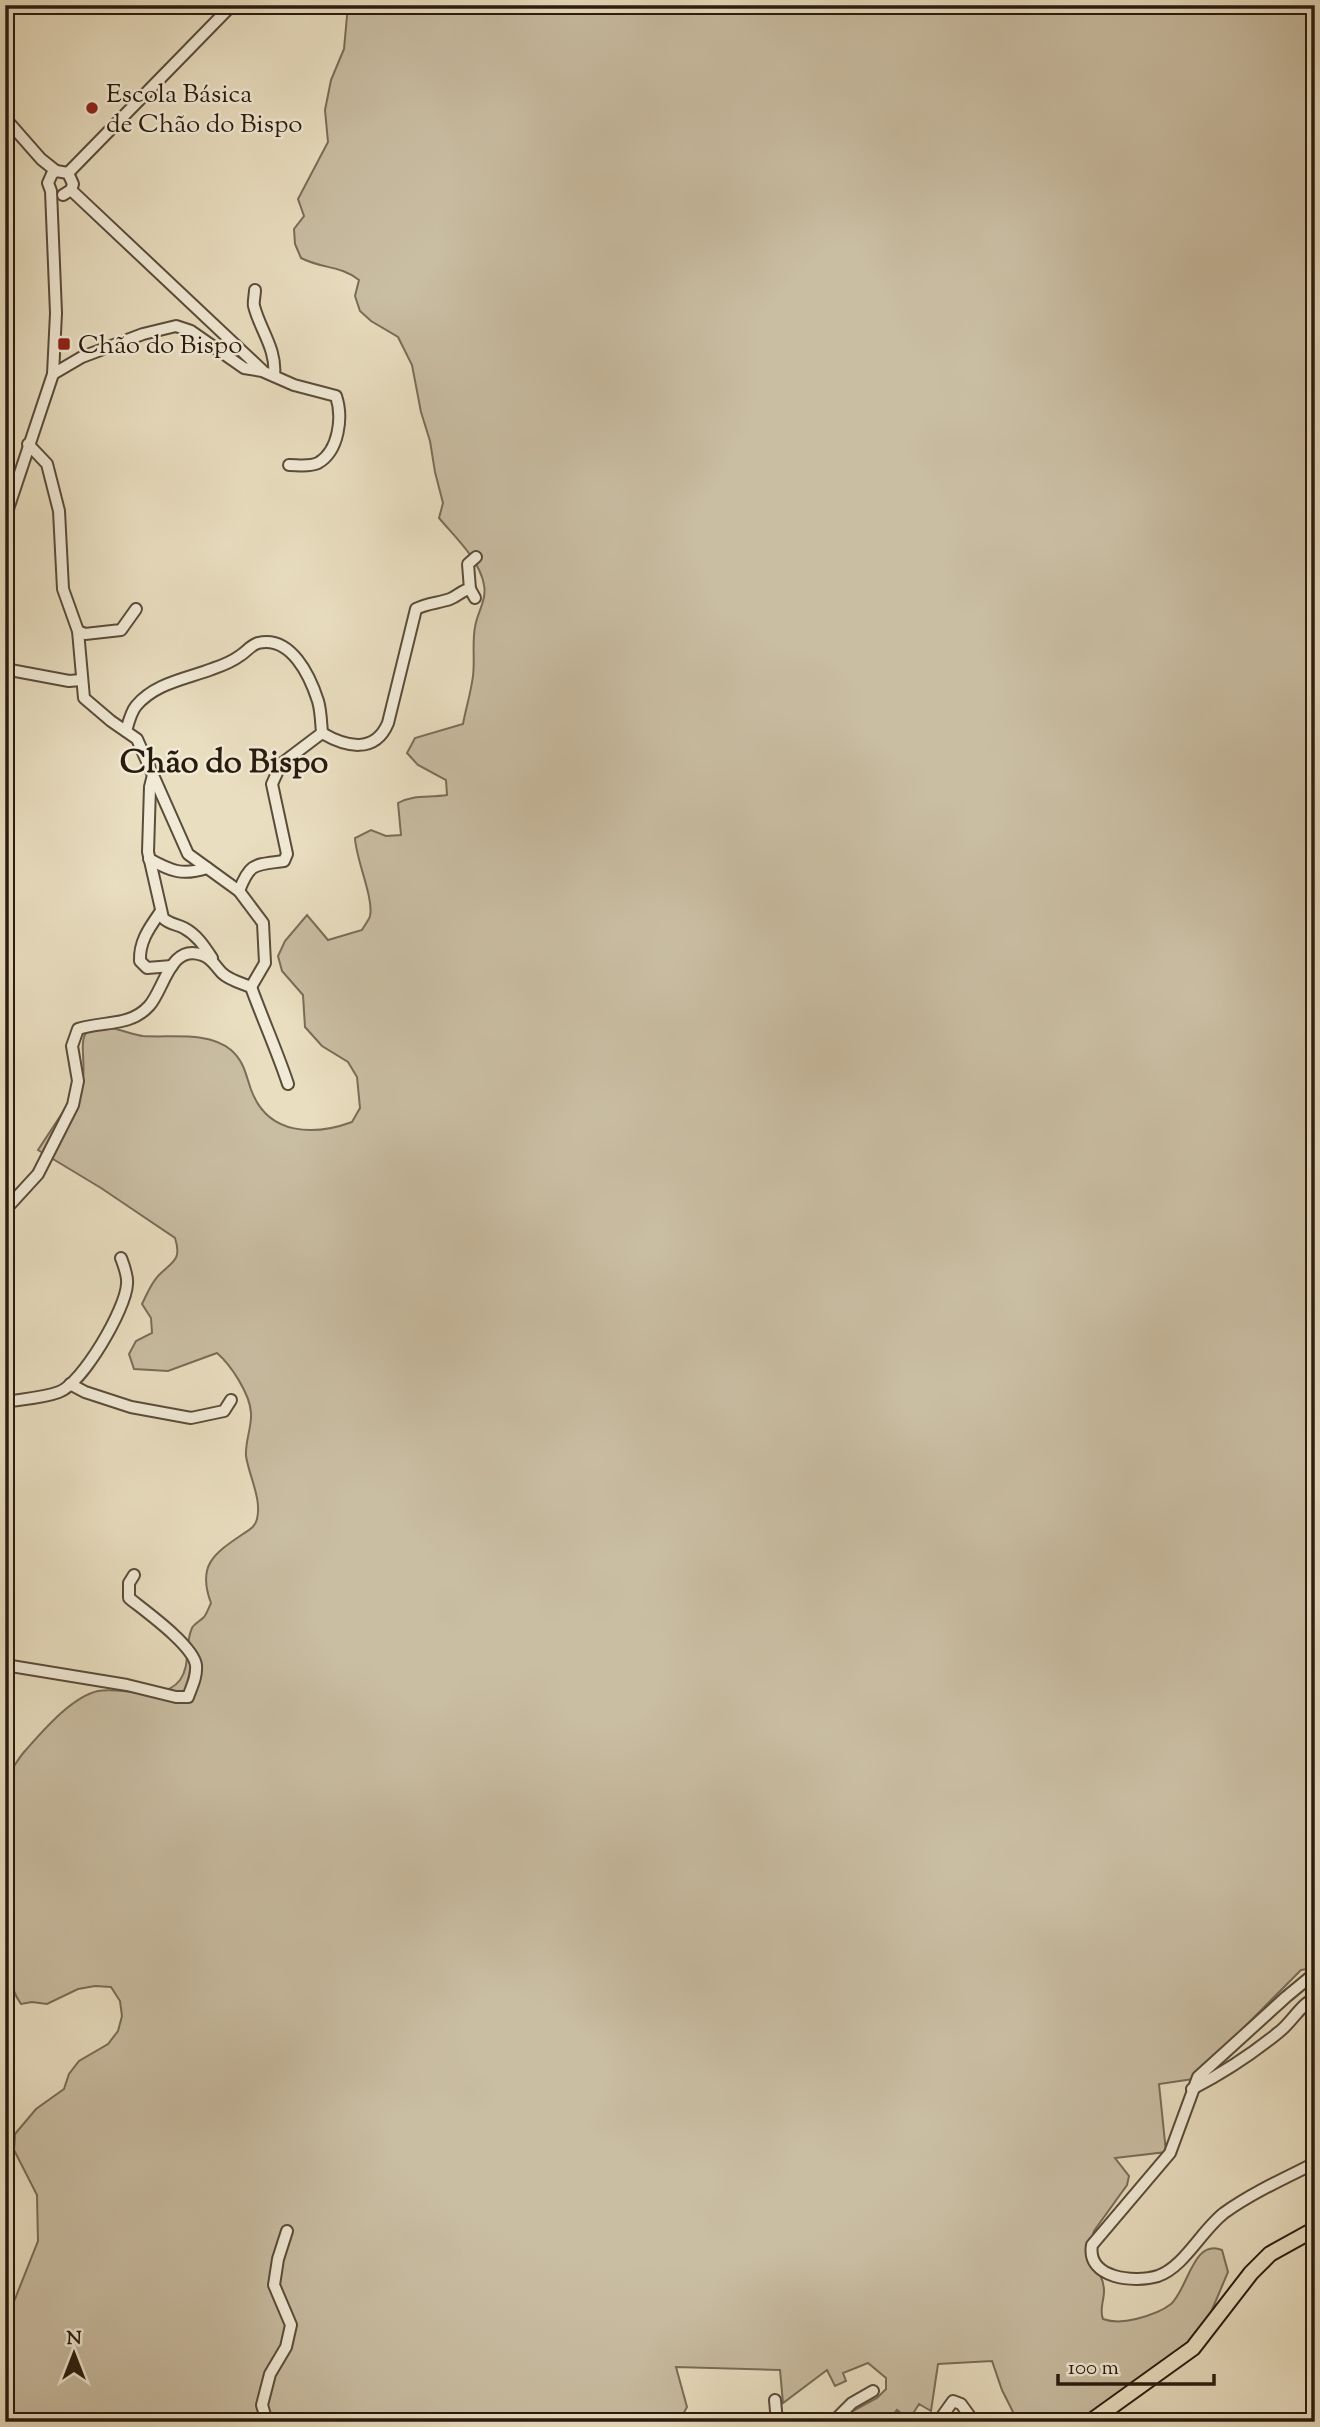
<svg xmlns="http://www.w3.org/2000/svg" width="1320" height="2427" viewBox="0 0 1320 2427" font-family="'Sorts Mill Goudy',serif">
<style>
.green{fill:#c9bda2;stroke:#7a6c58;stroke-width:2}
.lines{fill:none;stroke-linecap:round;stroke-linejoin:round}
.minor-casing{stroke:#5a4c3b;stroke-width:14}
.major-casing{stroke:#2a1b0f;stroke-width:18}
.minor{stroke:#f1ead6;stroke-width:10}
.major{stroke:#e9dec0;stroke-width:14}
.poi-dot{fill:#8f2418;stroke:#f1ead6;stroke-width:2.5}
.labels{text-anchor:middle;stroke-width:5;stroke-linejoin:round;paint-order:stroke}
.poi-label{font-size:26px;fill:#2a1b0f;stroke:#f1ead6;text-anchor:start}
.district-label{font-size:33px;font-weight:bold;fill:#2a1b0f;stroke:#f1ead6}
</style>
<rect width="100%" height="100%" fill="#e9dec0"/>
<filter id="stains"><feTurbulence type="fractalNoise" baseFrequency=".00286" numOctaves="4"/><feColorMatrix values="0 0 0 0 .2 0 0 0 0 .09 0 0 0 0 .02 0 0 0 .5 -.17"/></filter>
<radialGradient id="worn" r=".72"><stop offset=".6" stop-color="#630" stop-opacity="0"/><stop offset="1" stop-color="#630" stop-opacity=".3"/></radialGradient>
<path class="green" d="M348 5H1315V1968L1301 1970 1193 2079 1159 2084 1166 2152 1115 2158 1129 2176 1127 2185 1094 2231 1087 2254C1094 2265 1104 2276 1104 2291 1104 2301 1099 2310 1103 2319 1114 2323 1124 2322 1136 2319 1148 2316 1161 2312 1171 2304 1188 2289 1193 2238 1222 2250L1228 2272 1203 2331 1082 2422H1018L1002 2390 992 2361 938 2364 931 2411 919 2404 909 2420 897 2410 887 2422H861L849 2413 877 2398 886 2389V2378L868 2363 843 2373 846 2381 835 2386 827 2370 783 2403 780 2370 676 2367 687 2407 679 2422H5V2351L9 2320 13 2304 38 2241 37 2195 14 2150 15 2134 36 2109 64 2089 69 2074 79 2061 108 2044 118 2031 122 2016 120 2001 111 1987 95 1986 78 1989 47 2004 32 2002 21 2004C9 1988 14 1978 5 1960V1778C13 1770 17 1760 24 1752 42 1732 71 1697 98 1691 123 1686 162 1704 180 1680 191 1665 184 1645 192 1628 194 1624 200 1621 204 1617 207 1613 209 1607 211 1603 197 1566 213 1554 243 1534 249 1530 255 1527 257 1519 262 1499 249 1476 246 1456 245 1441 252 1427 251 1413 250 1394 231 1365 217 1353L168 1371 134 1369 129 1354 136 1341 152 1333 151 1318 142 1304C147 1294 151 1283 159 1275 173 1261 182 1260 175 1238L101 1188 38 1150 82 1083C87 1068 78 1040 87 1032 102 1020 127 1034 143 1036 171 1038 208 1031 231 1050 245 1062 246 1077 252 1092 269 1135 314 1136 352 1122L360 1108 357 1077 348 1062 322 1046 305 1027 303 995 282 971 278 956 285 941 307 915 328 940 362 930C364 926 369 920 370 916 374 898 356 860 355 838L371 830 386 836 401 835 398 803C414 794 429 798 447 795L446 780 418 765 407 753 415 738 463 724C466 708 471 692 473 676 475 660 472 643 475 627 477 613 487 600 484 585 480 560 455 537 439 518L443 503 435 472 430 441 421 412 412 365 398 337 371 321 360 311 355 296 359 280C340 265 322 269 301 258L295 244 294 229 304 216 298 199 328 142 325 110 331 80 344 49Z"/>
<g class="lines">
<g class="minor-casing">
<g id="minor">
<polyline points="5,118 41,159 56,171"/>
<polyline points="68,173 232,5"/>
<polyline points="71,190 262,370"/>
<polyline points="63,195 71,190 73,184 68,173"/>
<path d="M255 290C255 295 253 302 254 306 260 330 277 349 274 376"/>
<path d="M53 374 82 357 143 334 176 326 191 331 244 368 262 371 294 385 336 396C343 417 339 451 318 463 310 467 298 465 289 465"/>
<polyline points="5,518 53,374 56,313 51,191 48,183 52,174 56,171 68,173"/>
<polyline points="470,589 468,564 476,557"/>
<polyline points="78,631 85,634 121,630 136,609"/>
<polyline points="5,669 69,681 81,680"/>
<path d="M126 731C128 724 131 712 136 706 155 683 186 679 212 669 221 666 233 661 241 655 247 651 251 645 258 643 291 635 310 676 318 701 321 711 321 722 322 733L281 764 272 784 287 854 284 861C255 865 250 862 239 891"/>
<path d="M322 733C346 747 375 754 388 723L416 609C427 603 439 603 450 599 458 596 462 590 470 589L475 598"/>
<path d="M153 775 150 787 148 852 163 918C169 924 176 924 184 928 197 935 204 946 212 958"/>
<path d="M149 859C171 871 182 876 207 868"/>
<path d="M161 911C150 927 139 941 140 961L147 968 172 966"/>
<path d="M251 987C263 1020 277 1051 288 1084"/>
<path d="M5 1210 38 1174 73 1105 78 1081 72 1046 78 1029C102 1021 130 1027 149 1006 164 990 170 943 202 955 212 958 215 966 222 973 229 980 241 983 251 987L265 963 263 923 239 891 188 854 137 739 111 721 84 698 78 631 63 589 59 511 47 464 28 444"/>
<polyline points="70,1384 85,1392 131,1407 191,1418 224,1411 231,1400"/>
<path d="M5 1402C22 1399 43 1398 59 1392 82 1384 126 1309 127 1284 128 1276 124 1266 121 1258"/>
<polyline points="5,1411 8,1456 5,1498"/>
<path d="M5 1665 127 1685 176 1697H188C192 1686 197 1677 196 1665 193 1645 145 1611 129 1598V1583L134 1575"/>
<path d="M1315 1977 1309 1978 1286 1997 1198 2077 1170 2153 1092 2245C1086 2279 1135 2283 1158 2276 1184 2267 1201 2231 1224 2213 1252 2193 1285 2178 1315 2163"/>
<path d="M1192 2089C1223 2073 1252 2054 1279 2032 1291 2023 1301 2004 1315 1998"/>
<polyline points="5,2097 5,2108"/>
<polyline points="775,2400 777,2422"/>
<polyline points="267,2422 262,2405 270,2374 286,2347 291,2325 274,2285 278,2259 287,2231"/>
<polyline points="833,2422 852,2403 873,2391"/>
<polyline points="938,2422 953,2401 961,2404 974,2422"/>
</g>
</g>
<g class="major-casing">
<polyline id="major" points="1090,2422 1193,2348 1251,2273 1270,2254 1315,2229"/>
</g>
<use href="#minor" class="minor"/>
<use href="#major" class="major"/>
</g>
<g class="poi-dot">
<circle cx="92" cy="108" r="7"/>
<rect x="57" y="337" width="14" height="14" rx="3.5"/>
</g>
<g class="labels">
<g class="poi-label">
<text x="106" y="102">Escola Básica<tspan x="106" dy="30">de Chão do Bispo</tspan></text>
<text x="78" y="353">Chão do Bispo</text>
</g>
<g class="district-label">
<text x="224" y="772">Chão do Bispo</text>
</g>
</g>
<rect width="1320" height="2427" fill="none" stroke="#e9dec0" stroke-width="28"/>
<rect x="7" y="7" width="1306" height="2413" fill="none" stroke="#2a1b0f" stroke-width="3.5"/>
<rect x="14" y="14" width="1292" height="2399" fill="none" stroke="#2a1b0f" stroke-width="2"/>
<g transform="translate(74 2354)" stroke="#f1ead6" stroke-width="5" paint-order="stroke">
<path d="M0-5L12 26L0 18L-12 26Z" fill="#2a1b0f"/>
<text y="-10" font-size="19" font-weight="bold" text-anchor="middle" fill="#2a1b0f">N</text>
</g>
<path d="M1058 2374v10h156v-10" fill="none" stroke="#2a1b0f" stroke-width="3.5"/>
<text x="1068" y="2374" font-size="21" fill="#2a1b0f" stroke="#f1ead6" stroke-width="5" paint-order="stroke">100 m</text>
<rect width="100%" height="100%" filter="url(#stains)"/>
<rect width="100%" height="100%" fill="url(#worn)"/>
</svg>
